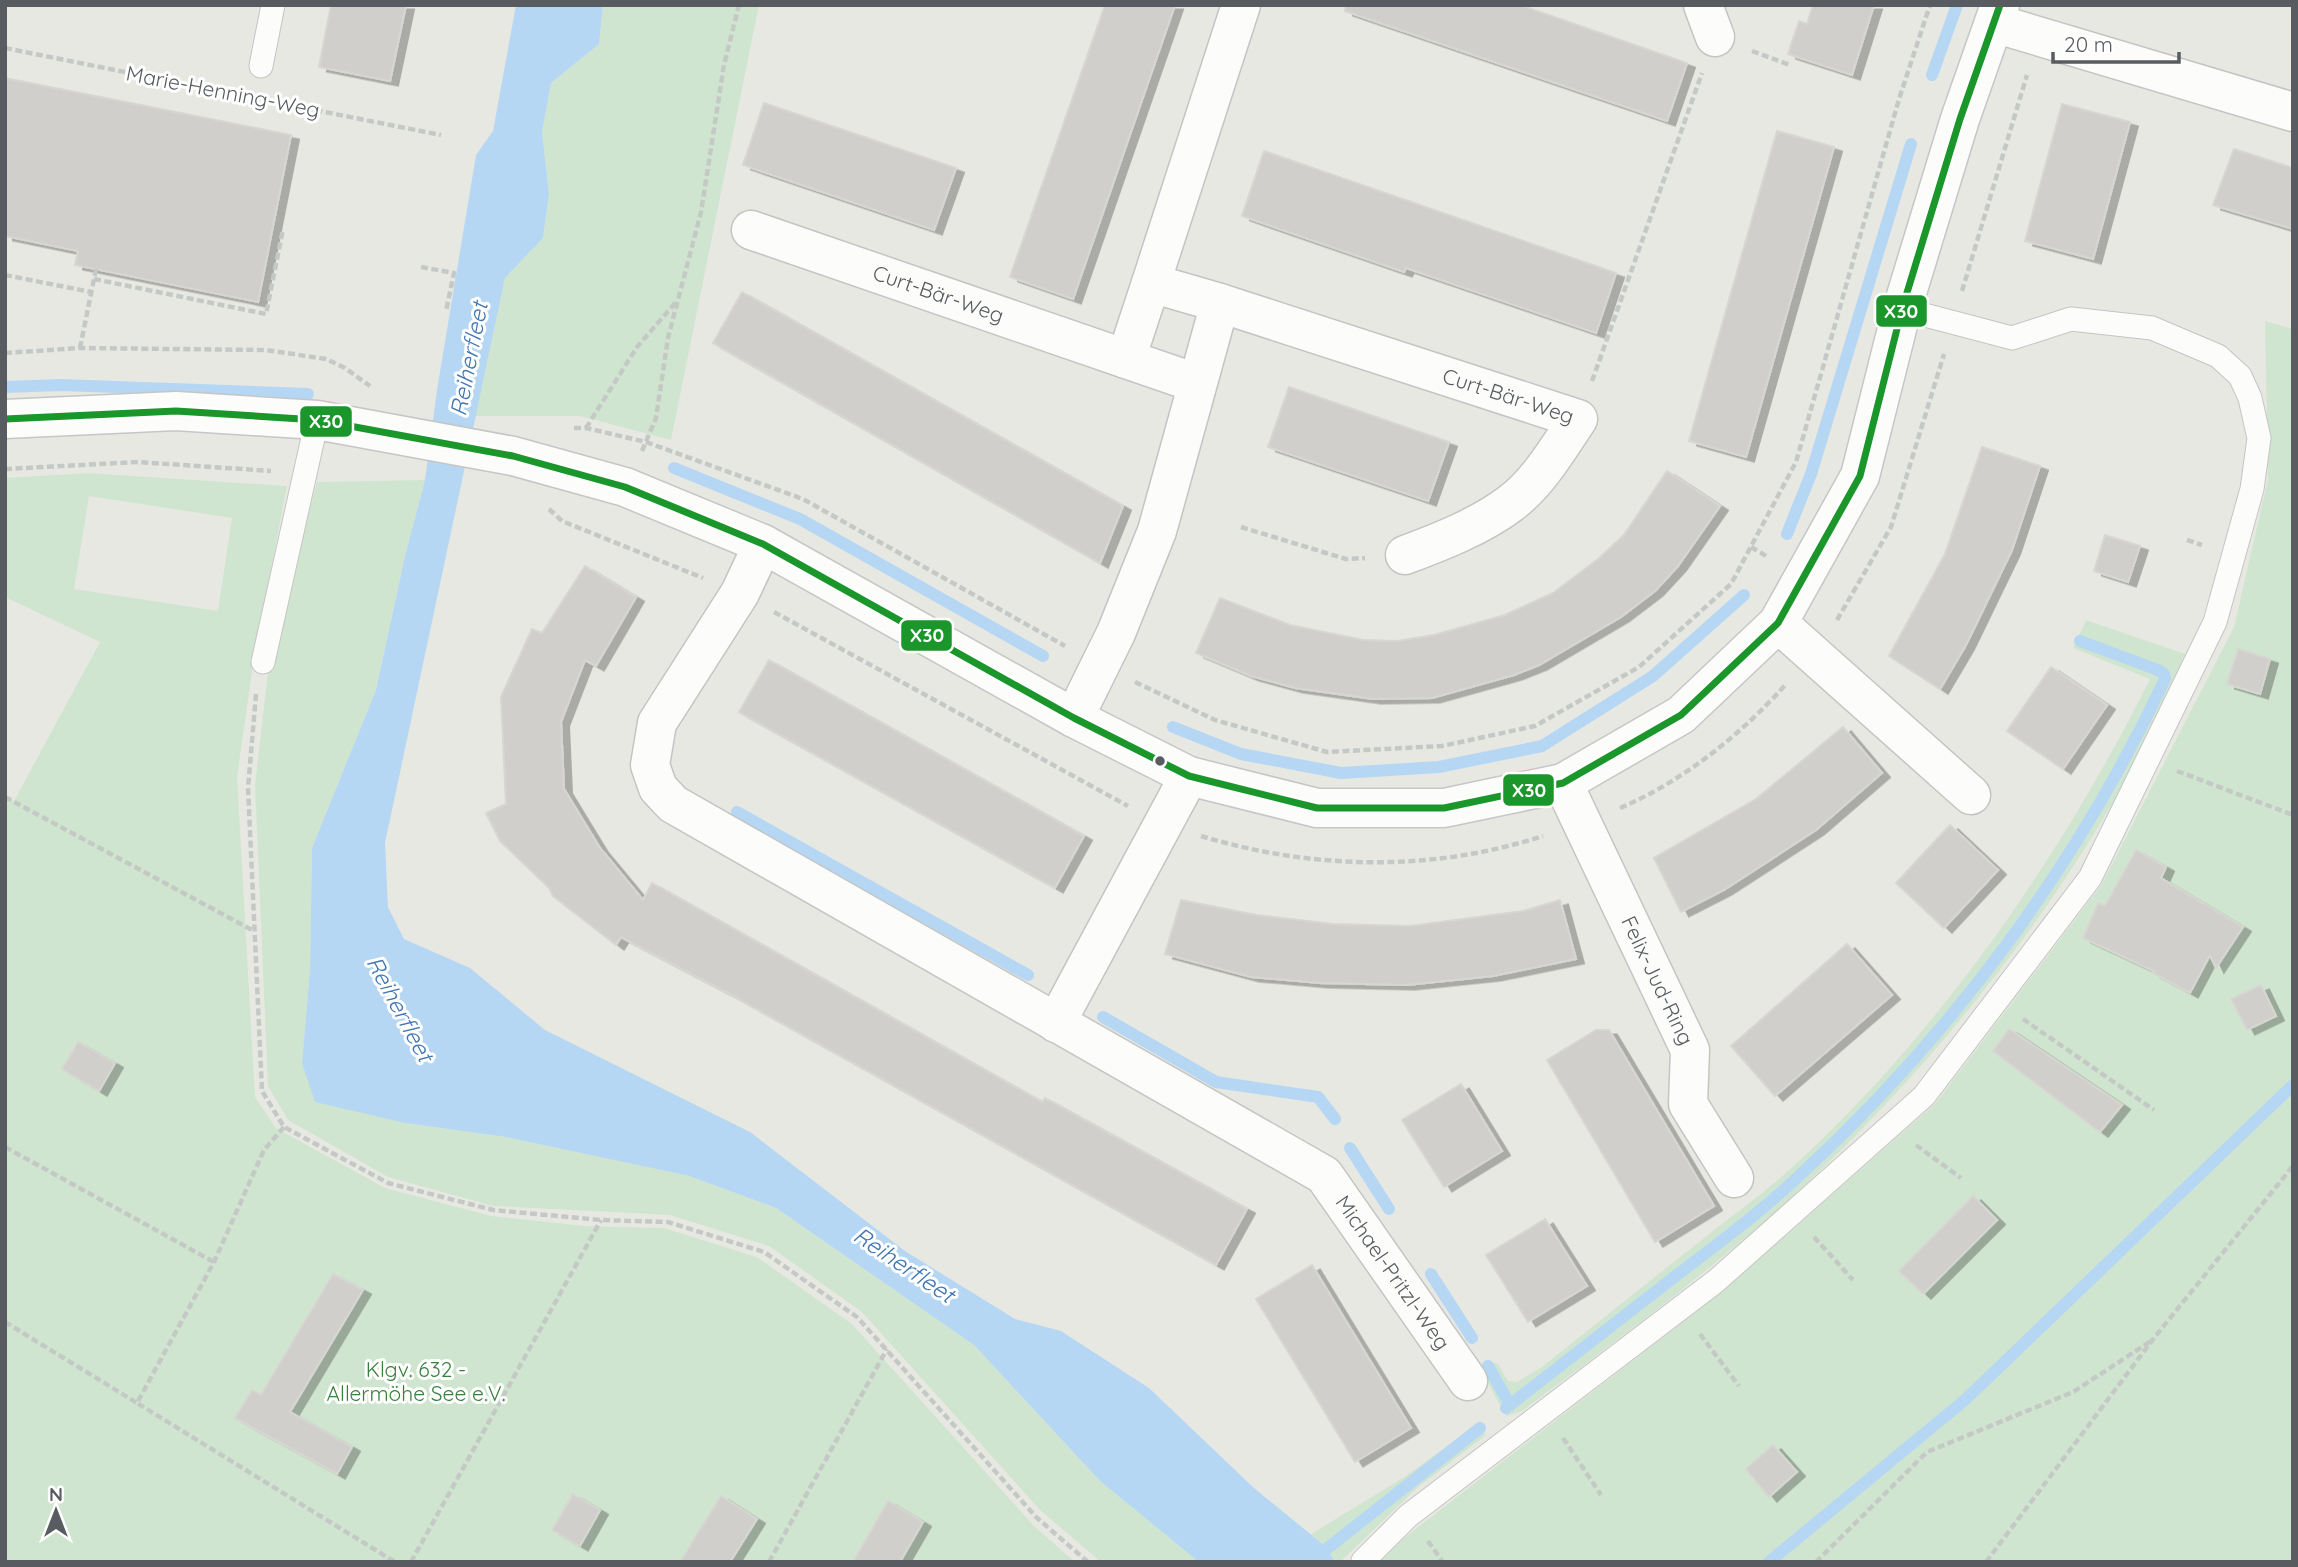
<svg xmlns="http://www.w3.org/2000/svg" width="2298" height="1567" viewBox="0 0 2298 1567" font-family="Quicksand,sans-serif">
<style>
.green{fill:#d0e5cf;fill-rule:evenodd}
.water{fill:#b6d7f3}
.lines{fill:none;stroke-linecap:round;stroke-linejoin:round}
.stream{stroke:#b6d7f3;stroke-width:12}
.building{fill:#d0cfcc;stroke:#d7d6d2;stroke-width:2;filter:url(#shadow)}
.lane-casing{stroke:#c4c5c3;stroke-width:25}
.street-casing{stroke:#c4c5c3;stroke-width:41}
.secondary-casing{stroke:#c5c6c6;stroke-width:41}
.path{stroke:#c4c9c6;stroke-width:4.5;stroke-dasharray:7 3.5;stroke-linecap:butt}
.lane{stroke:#fcfcfb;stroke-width:23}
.street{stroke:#fcfcfb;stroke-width:38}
.secondary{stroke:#fcfcfb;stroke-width:38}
.bus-1-casing{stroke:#fff;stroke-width:12}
.bus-1{stroke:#1a962b;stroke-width:7}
.bus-dot{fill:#585c60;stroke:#fff;stroke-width:2.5}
.labels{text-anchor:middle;stroke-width:6;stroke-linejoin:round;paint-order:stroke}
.street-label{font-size:21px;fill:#585c60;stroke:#fff}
.park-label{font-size:21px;fill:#38803d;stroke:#fff}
.water-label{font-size:23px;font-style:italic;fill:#4276b2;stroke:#fff}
.line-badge{stroke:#fff;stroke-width:2.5}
.badge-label{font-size:19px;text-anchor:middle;font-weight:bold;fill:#fff}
</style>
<defs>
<filter id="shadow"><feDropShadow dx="8" dy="4.5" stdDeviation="0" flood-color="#0004"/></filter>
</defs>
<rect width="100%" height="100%" fill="#e8e8e3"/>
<g class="green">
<polygon points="603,5 759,5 671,440 580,416 475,416 505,278 543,238 549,194 542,132 551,83 599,44"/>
<polygon points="2265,321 2293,329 2293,1562 1373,1562 1724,1290 1935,1104 2102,884 2234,627 2268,479"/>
<path d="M88 473 287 486 255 651 237 777 255 1097 276 1128 385 1188 491 1216 585 1226 664 1228 757 1257 852 1324 1033 1525 1075 1562H5V797L14 801 100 642 5 597V478ZM89 496 232 518 218 611 74 589Z"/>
<polygon points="425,480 405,556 376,690 312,848 310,969 302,1063 405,1123 506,1137 689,1176 776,1208 974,1345 1100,1481 1200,1562 1101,1562 1041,1511 862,1312 769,1246 670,1215 493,1206 388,1177 288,1120 268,1086 255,785 269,663 317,482"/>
<path d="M2086 620 2185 654C2171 686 2159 720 2142 751 2055 912 1940 1058 1807 1183 1718 1266 1620 1338 1522 1411L1506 1416 1481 1371 1482 1365 1491 1362 1498 1364 1508 1381 1517 1382 1542 1367C1597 1323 1652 1279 1708 1235 1731 1216 1756 1199 1779 1179 1932 1044 2059 861 2150 679L2073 648Z"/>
<polygon points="1476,1425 1486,1435 1417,1488 1340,1562 1335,1562 1325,1546 1311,1534 1403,1478"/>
</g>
<polygon class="water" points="516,5 603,5 599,44 551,83 542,132 549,194 543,238 505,278 385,843 388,907 404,939 470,968 545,1030 750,1132 905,1251 1015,1319 1061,1331 1149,1388 1254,1488 1325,1546 1335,1562 1199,1562 1100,1481 974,1345 776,1208 689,1176 506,1137 405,1123 315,1102 302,1063 310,969 312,848 376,690 405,556 425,480 437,390 476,155 493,131"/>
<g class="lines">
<g class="stream">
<polyline points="1932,75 1957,5"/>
<polyline points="5,387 61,385 308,394"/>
<polyline points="674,468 800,519 1043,656"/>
<polyline points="1787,534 1811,474 1911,144"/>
<polyline points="1173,727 1241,754 1341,773 1439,767 1542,746 1653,676 1744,595"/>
<polyline points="737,812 1028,975"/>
<polyline points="1103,1017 1216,1082 1318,1097 1335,1119"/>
<polyline points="1350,1148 1389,1209"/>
<polyline points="1431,1274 1472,1338"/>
<polyline points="1488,1366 1510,1405"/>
<path d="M1506 1408C1562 1365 1617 1321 1673 1278 1716 1245 1760 1213 1800 1175 1952 1035 2077 866 2165 679L2164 674 2158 670 2080 641"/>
<polyline points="1310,1562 1480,1428"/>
<polyline points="1769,1562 1966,1399 2293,1085"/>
</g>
</g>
<g class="building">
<polygon points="331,5 406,5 390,81 319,67"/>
<polygon points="1105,5 1175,5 1073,299 1010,277"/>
<polygon points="1346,5 1520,5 1687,63 1667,121 1345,11"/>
<polygon points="1813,5 1874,5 1852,75 1788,54 1799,21 1807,24"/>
<polygon points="5,78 291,135 258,302 75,265 78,251 5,236"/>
<polygon points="764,103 956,168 934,230 743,165"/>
<polygon points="2062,104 2130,122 2093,259 2025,241"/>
<polygon points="1777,131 1834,147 1746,457 1689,441"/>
<polygon points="2234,149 2293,168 2293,229 2213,205"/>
<polygon points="1264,151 1616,273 1596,333 1406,268 1404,272 1242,216"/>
<polygon points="742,292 1123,506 1100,563 713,343"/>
<polygon points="1289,387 1449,442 1428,501 1268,447"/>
<polygon points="1982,447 2040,466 2012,550 1966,645 1940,689 1889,656 1945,554"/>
<polygon points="1667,471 1720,506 1678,566 1655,591 1621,617 1539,665 1514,675 1432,698 1373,699 1295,688 1251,676 1196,653 1220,598 1290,625 1363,640 1397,641 1434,635 1505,615 1553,593 1598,559 1624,535"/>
<polygon points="2105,535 2140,546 2128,582 2094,571"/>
<polygon points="585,566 636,597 596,666 585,660 561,722 564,789 600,848 643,900 652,883 1042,1102 1045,1098 1247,1209 1216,1265 726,992 621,937 616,945 553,896 549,888 500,841 486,813 506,804 501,697 532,629 542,633"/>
<polygon points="2238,649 2270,659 2260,694 2227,684"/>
<polygon points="769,660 1084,836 1055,888 739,712"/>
<polygon points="2051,667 2107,705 2063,769 2007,731"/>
<polygon points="1843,727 1882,773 1816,830 1724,890 1681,912 1654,858 1756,799"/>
<polygon points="1950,825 1998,870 1944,928 1896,883"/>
<polygon points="2136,850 2166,867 2161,878 2243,927 2216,968 2210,955 2190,993 2153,973 2154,971 2083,938 2098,903 2105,906"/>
<polygon points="1181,900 1256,915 1333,924 1410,926 1523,911 1560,900 1576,959 1493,976 1407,985 1320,983 1251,977 1165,954"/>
<polygon points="1847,944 1892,995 1775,1096 1731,1046"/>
<polygon points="2261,985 2276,1016 2247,1030 2231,999"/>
<polygon points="2009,1029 2122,1105 2100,1132 1993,1051"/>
<polygon points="1596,1030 1609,1030 1714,1206 1655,1242 1547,1060"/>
<polygon points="78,1042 115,1063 99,1091 62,1069"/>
<polygon points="1461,1084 1502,1151 1444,1187 1402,1120"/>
<polygon points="1973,1196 1997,1220 1923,1294 1899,1271"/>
<polygon points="1545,1219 1587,1286 1528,1322 1486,1255"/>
<polygon points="1312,1265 1411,1428 1355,1462 1256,1299"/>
<polygon points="333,1274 363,1290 290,1412 352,1447 337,1474 235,1418 252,1390 261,1395"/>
<polygon points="1773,1445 1797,1472 1769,1497 1746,1469"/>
<polygon points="573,1494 600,1510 580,1546 552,1530"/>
<polygon points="721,1496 757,1519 730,1562 680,1562"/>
<polygon points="888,1501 923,1522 900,1562 853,1562"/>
</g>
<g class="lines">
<g class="lane-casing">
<g id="lane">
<polyline points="261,66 273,5"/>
<polyline points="263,662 317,420"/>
<polyline points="1363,1561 1408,1516 1716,1281 1924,1096 2090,878 2215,622 2252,489 2259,438 2250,398 2240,376 2218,356 2152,328 2071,319 2012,338 1902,309"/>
</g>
</g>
<g class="street-casing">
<g id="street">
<polyline points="1703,5 1715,37"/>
<polyline points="1994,23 2293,112"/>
<path id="s1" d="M751 230 1196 383"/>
<path id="s2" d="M1220 303 1578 419C1559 447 1539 482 1511 503 1481 526 1440 542 1405 555"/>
<polyline points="1126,359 1151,283"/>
<path id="s3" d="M763 544 740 593 657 723 650 765 658 788 673 804 1324 1175 1468 1381"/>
<polyline points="1778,623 1971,795"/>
<polyline points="1074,718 1116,633 1157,531 1220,303 1151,283 1241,5"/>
<path id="s4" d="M1563 783 1690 1050 1688 1104 1734 1178"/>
<polyline points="1056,1023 1189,776"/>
</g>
</g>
<g class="secondary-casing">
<polyline id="secondary" points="5,419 176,411 317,420 513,456 625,487 763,544 1074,718 1189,776 1317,808 1444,808 1563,783 1681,715 1778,623 1860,476 1902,309 1960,119 2000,5"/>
</g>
<g class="path">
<polyline points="5,48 245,96"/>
<polyline points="1752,51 1790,65"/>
<polyline points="264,100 441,135"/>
<polyline points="421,267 454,273 446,311"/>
<polyline points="5,275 91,292"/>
<polyline points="94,279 266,314 283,229"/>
<polyline points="1962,291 2027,75"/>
<polyline points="80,348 96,269"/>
<polyline points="5,353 80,348 266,350 326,359 345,368 370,386"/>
<polyline points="1592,381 1702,73"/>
<polyline points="574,428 586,428 646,442 803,499 1065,646"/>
<polyline points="586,428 637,347 676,302"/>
<polyline points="642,451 656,418 668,338 701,212 724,65 739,5"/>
<polyline points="5,469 138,462 271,471"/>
<polyline points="549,509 562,521 703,578"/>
<polyline points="1241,527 1346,559 1365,558"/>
<polyline points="2187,540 2202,545"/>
<polyline points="1751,547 1768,557"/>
<polyline points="774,612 1128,806"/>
<polyline points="1837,620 1891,527 1944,354"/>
<polyline points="1135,682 1215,720 1327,752 1442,746 1535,726 1639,667 1731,584 1796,462 1899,99 1930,5"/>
<polyline points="256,694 248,788 262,1091 284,1127 388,1183 493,1210 601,1220 668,1222 764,1252 857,1317 1037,1518 1088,1562"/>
<polyline points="2177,771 2293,815"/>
<polyline points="5,797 252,930"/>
<path d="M1620 808C1682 782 1742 734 1786 684"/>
<path d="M1201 836C1313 870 1432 872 1543 836"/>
<polyline points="2023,1019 2154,1110"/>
<polyline points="284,1127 264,1150 214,1262 137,1403 395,1562"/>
<polyline points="1916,1145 1961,1178"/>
<polyline points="5,1147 214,1262"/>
<polyline points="1814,1237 1853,1280"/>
<polyline points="5,1322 137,1403"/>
<polyline points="1700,1334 1739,1386"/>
<polyline points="1563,1438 1601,1495"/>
<polyline points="1428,1541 1443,1562"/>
<polyline points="411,1562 601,1220"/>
<polyline points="769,1562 887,1349"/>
<polyline points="1816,1562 1927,1452 2073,1392 2151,1341"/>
<polyline points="1986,1562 2154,1338 2293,1166"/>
</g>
<use href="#lane" class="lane"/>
<use href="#street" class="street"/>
<use href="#secondary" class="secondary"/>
<g class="bus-1-casing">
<polyline id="bus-1" points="5,419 176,411 317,420 513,456 625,487 763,544 1074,718 1189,776 1317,808 1444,808 1563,783 1681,715 1778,623 1860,476 1902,309 1960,119 2000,5"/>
</g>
<use href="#bus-1" class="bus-1"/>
</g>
<circle class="bus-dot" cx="1160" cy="761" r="6"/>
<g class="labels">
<g class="street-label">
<text transform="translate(223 92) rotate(11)" y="7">Marie-Henning-Weg</text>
<text dy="7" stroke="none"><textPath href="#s1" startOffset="198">Curt-Bär-Weg</textPath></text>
<text dy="7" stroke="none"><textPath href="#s2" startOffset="303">Curt-Bär-Weg</textPath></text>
<text dy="7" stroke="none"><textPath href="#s4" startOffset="219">Felix-Jud-Ring</textPath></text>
<text dy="7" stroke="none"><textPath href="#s3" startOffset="1166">Michael-Pritzl-Weg</textPath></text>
</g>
<g class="park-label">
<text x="416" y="1377">Klgv. 632 -<tspan x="416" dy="24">Allermöhe See e.V.</tspan></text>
</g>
<g class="water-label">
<text transform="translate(469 359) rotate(-79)" y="8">Reiherfleet</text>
<text transform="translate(400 1009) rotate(62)" y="8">Reiherfleet</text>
<text transform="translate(904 1265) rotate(34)" y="8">Reiherfleet</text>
</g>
</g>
<g class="line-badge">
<rect x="1875" y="294" width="53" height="34" rx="7" fill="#1a962b"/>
<rect x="299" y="405" width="54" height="33" rx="7" fill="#1a962b"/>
<rect x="900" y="619" width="53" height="33" rx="7" fill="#1a962b"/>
<rect x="1502" y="773" width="53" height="34" rx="7" fill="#1a962b"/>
</g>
<g class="badge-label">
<text x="1901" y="318">X30</text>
<text x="326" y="428">X30</text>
<text x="927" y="642">X30</text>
<text x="1529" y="797">X30</text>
</g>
<rect width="2298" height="1567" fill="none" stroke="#585c60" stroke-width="14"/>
<g transform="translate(56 1511)" stroke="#ffffff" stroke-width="5" paint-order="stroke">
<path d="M0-5L12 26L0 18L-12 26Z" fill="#585c60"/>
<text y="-10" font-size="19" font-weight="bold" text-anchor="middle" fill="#585c60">N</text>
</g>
<path d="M2053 52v10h126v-10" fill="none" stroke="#585c60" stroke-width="3.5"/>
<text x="2064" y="52" font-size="21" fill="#585c60" stroke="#ffffff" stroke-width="5" paint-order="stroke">20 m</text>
</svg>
